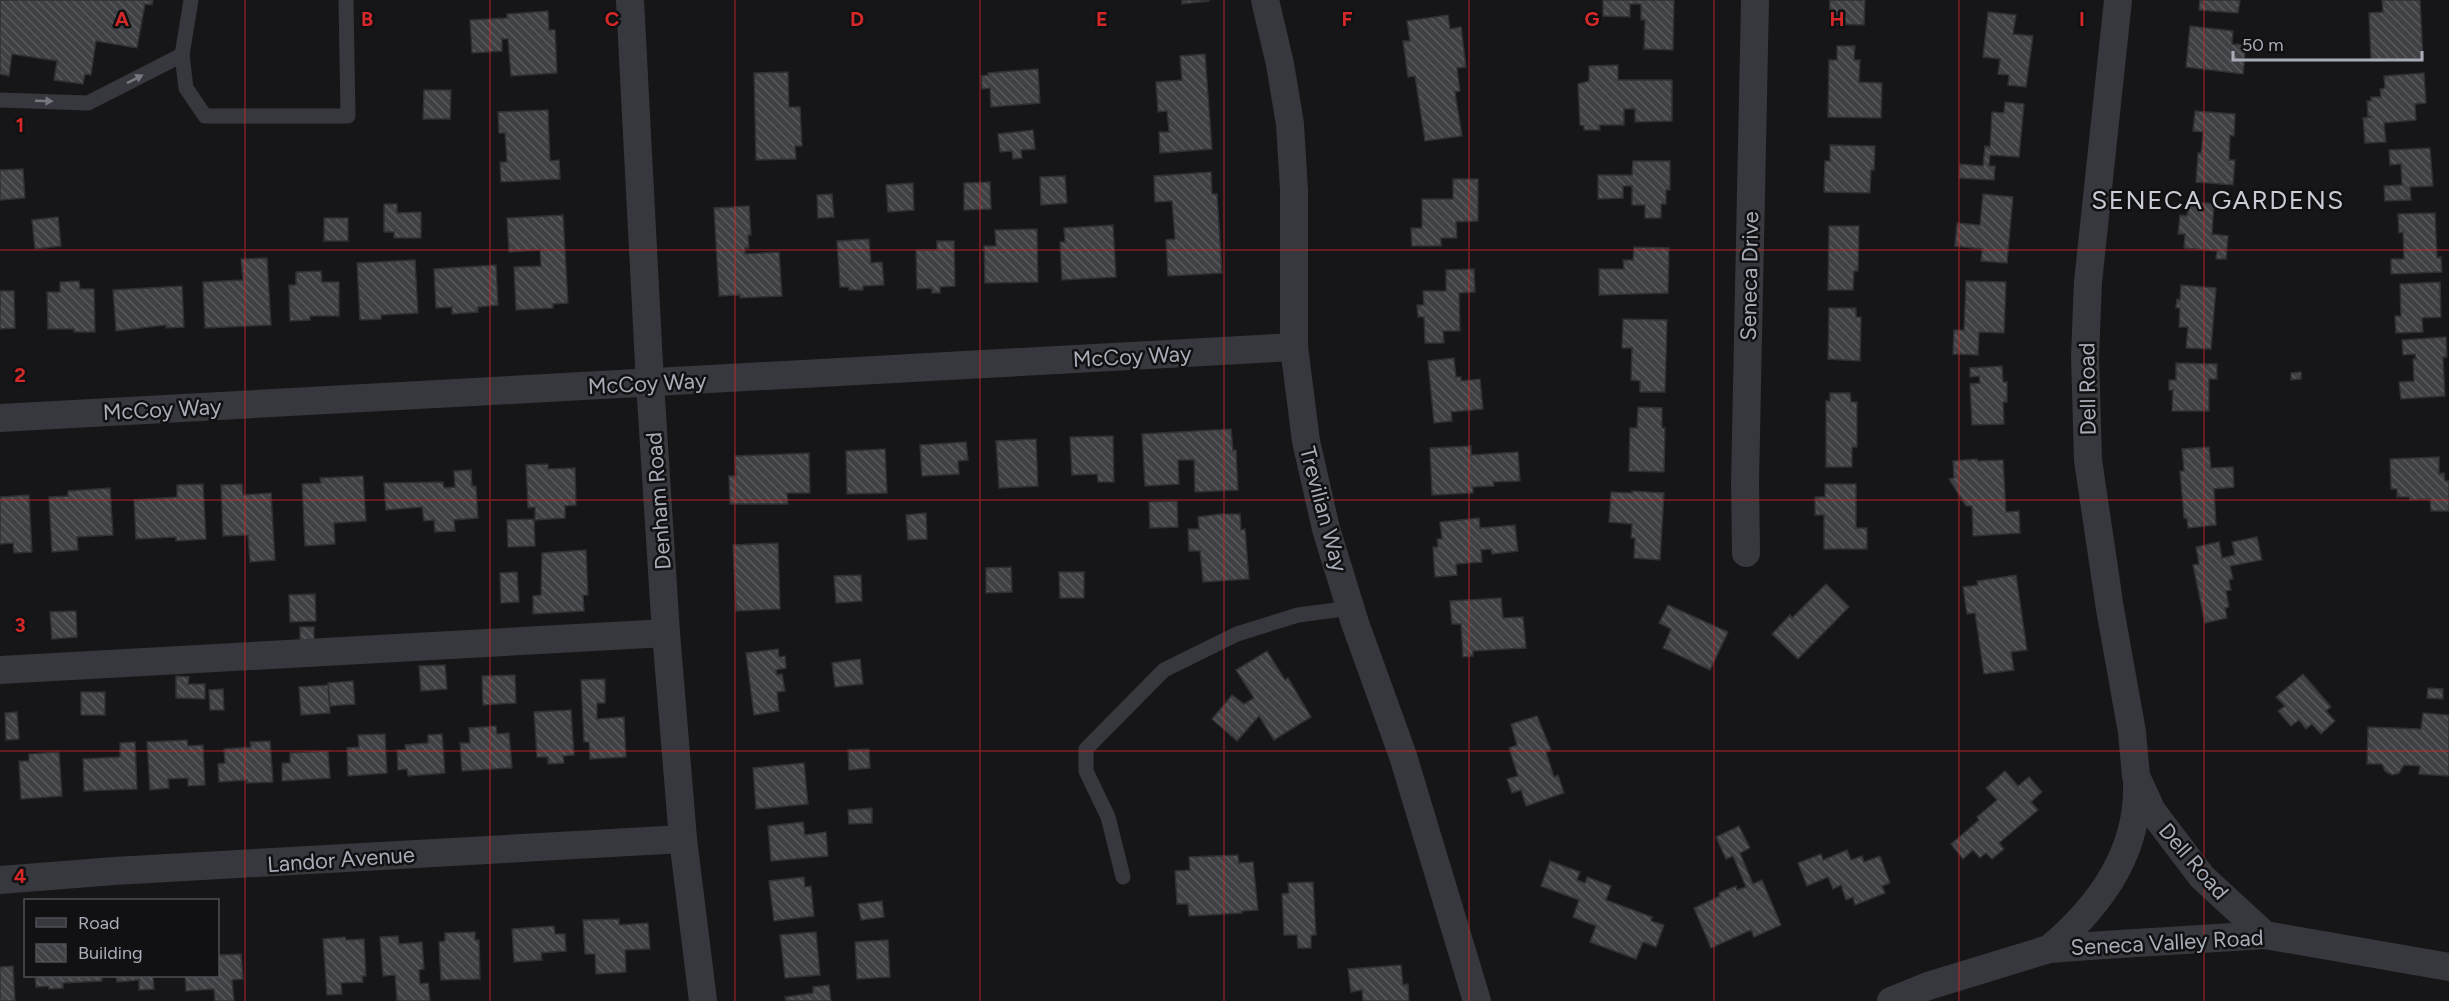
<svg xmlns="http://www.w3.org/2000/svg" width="2449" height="1001" viewBox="0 0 2449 1001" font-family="Figtree,sans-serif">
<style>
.building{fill:url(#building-back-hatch);stroke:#303034;stroke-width:1.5}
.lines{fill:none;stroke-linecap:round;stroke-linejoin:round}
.lane{stroke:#37383d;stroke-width:15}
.street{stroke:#37383d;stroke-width:28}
.oneway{fill:#757881}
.grid{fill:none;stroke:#d62828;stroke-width:1.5;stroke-opacity:0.55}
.labels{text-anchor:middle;stroke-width:5;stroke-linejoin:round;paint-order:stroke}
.street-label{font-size:22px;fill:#a8adb8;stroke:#111113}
.quarter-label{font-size:26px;letter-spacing:1.5px;fill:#c9ccd4;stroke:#111113}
.grid-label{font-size:20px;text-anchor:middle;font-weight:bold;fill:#d62828;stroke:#111113;stroke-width:5;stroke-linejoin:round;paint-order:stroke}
</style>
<defs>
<pattern id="building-back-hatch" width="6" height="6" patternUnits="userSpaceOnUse" patternTransform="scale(1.5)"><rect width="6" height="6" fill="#404145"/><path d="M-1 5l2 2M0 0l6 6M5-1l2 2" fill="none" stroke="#595a5e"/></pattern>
</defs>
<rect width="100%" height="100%" fill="#161618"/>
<g class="building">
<polygon points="0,0 153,0 152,5 145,4 137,48 96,41 91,75 85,74 83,84 54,80 57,61 12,54 9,76 0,74"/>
<polygon points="1182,0 1209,0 1209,1 1182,4"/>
<polygon points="1603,0 1674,0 1673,50 1644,49 1645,20 1641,20 1641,4 1630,4 1630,17 1603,16"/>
<polygon points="1830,0 1865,0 1864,25 1829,24"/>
<polygon points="2200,0 2240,0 2238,13 2199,10"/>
<polygon points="2382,0 2420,0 2423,59 2371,61 2369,13 2383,12"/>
<polygon points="548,11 549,30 555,30 557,73 511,76 508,39 502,39 502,51 472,53 470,20 507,18 507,14"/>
<polygon points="1988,12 2016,15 2013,34 2033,36 2026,87 2008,85 2009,75 1998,74 2000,59 1983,57"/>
<polygon points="1448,15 1450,29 1461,27 1466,67 1457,68 1460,91 1455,92 1462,136 1425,141 1415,76 1408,77 1403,41 1410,41 1407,21"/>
<polygon points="2190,26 2233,31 2232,44 2246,45 2243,74 2186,67"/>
<polygon points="1837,46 1855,46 1854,60 1860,60 1859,82 1882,83 1881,118 1828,117 1829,60 1837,60"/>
<polygon points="1205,54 1212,149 1160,153 1159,132 1169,132 1167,111 1158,112 1156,82 1182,80 1180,56"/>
<polygon points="1618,65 1618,80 1672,80 1672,121 1635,122 1635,109 1624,109 1624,125 1599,125 1600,130 1584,130 1584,126 1580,125 1578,84 1589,81 1589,66"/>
<polygon points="1038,69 1040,103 991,107 990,88 982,89 981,76 988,75 988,73"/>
<polygon points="788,72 789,107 800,107 802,146 795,146 796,159 756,160 754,73"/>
<polygon points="2424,73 2426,103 2415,104 2416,120 2384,123 2386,142 2365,143 2363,118 2372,117 2368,116 2367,101 2371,101 2371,97 2381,97 2380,89 2385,88 2384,76"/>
<polygon points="424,90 451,90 450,119 423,119"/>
<polygon points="2005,102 2024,104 2019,157 1990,155 1989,166 1995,166 1994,180 1959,178 1960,164 1983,166 1985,146 1990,147 1992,112 2004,113"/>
<polygon points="548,110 550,161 559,160 560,179 501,182 500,162 507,162 505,133 499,133 498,112"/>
<polygon points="2195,111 2235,114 2234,136 2230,135 2229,160 2235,160 2233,185 2196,182 2198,153 2201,153 2203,132 2193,131"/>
<polygon points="1033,130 1035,149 1021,150 1022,158 1013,159 1012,151 1000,152 998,134"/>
<polygon points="1830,145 1875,146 1874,170 1871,170 1870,193 1824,192 1825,161 1830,161"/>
<polygon points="2430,148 2433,186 2410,187 2411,200 2385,201 2384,186 2402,185 2401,164 2390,165 2389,150"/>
<polygon points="1633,161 1670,161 1670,190 1666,190 1666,204 1661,204 1661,218 1645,218 1645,205 1632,205 1632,186 1623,186 1623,198 1598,199 1598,175 1632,175"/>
<polygon points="23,169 25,198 0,200 0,170"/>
<polygon points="1211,172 1212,194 1217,194 1222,273 1168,276 1166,240 1175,239 1172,201 1155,202 1154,176"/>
<polygon points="1065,176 1067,203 1041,205 1040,177"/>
<polygon points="1453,179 1478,179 1478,221 1456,222 1457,238 1441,238 1441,246 1412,246 1411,228 1422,228 1422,199 1453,199"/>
<polygon points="990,182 991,209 964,210 964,183"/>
<polygon points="913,183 914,210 888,212 886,185"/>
<polygon points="832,194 834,217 818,218 817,195"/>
<polygon points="1983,194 2013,197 2007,263 1981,261 1982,249 1955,246 1957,223 1980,225"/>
<polygon points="2188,201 2214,204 2212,234 2228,236 2226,259 2216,259 2217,251 2184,248 2185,234 2178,234 2180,215 2187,216"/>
<polygon points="384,204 397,204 397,213 421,212 421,238 394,238 394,232 384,232"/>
<polygon points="749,206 751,235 748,235 749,248 745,248 745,254 779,252 782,296 740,298 740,295 719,296 714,208"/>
<polygon points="2435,213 2437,258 2441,257 2442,272 2391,274 2391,259 2404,259 2403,232 2399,233 2398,214"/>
<polygon points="563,215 568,303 553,304 553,308 516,310 514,267 541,266 540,250 509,252 507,218"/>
<polygon points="58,217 61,246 35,249 32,220"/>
<rect x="324" y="218" width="24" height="23"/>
<polygon points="1113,225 1116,277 1062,280 1060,242 1065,242 1064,228"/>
<polygon points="1829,226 1859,226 1858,271 1854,271 1853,290 1828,290"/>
<polygon points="1037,229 1038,282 985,283 984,246 996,246 995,230"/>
<polygon points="869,239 871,263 882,262 884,285 863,286 863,290 849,290 849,287 840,287 837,241"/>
<polygon points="937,241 954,241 955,286 940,287 940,293 932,293 932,288 917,289 916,250 937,250"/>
<polygon points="1634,247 1669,248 1668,293 1599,295 1599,269 1624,269 1623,260 1633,260"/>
<polygon points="267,258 271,325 205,328 203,282 243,280 241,259"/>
<polygon points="415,260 418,313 381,315 381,319 360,320 357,263"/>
<polygon points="496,265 498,305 478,307 478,312 452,314 452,307 436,308 434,269"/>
<polygon points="1474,269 1475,292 1459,293 1460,331 1443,331 1444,343 1425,343 1424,317 1418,317 1417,305 1424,305 1423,291 1446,291 1446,270"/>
<polygon points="321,271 322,282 339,282 339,316 310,316 310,320 290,321 289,285 296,285 296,272"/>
<polygon points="79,281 80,289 94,289 95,332 74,332 74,329 48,329 47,292 60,292 60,282"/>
<polygon points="1966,281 2006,282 2004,333 1979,332 1978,355 1953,354 1954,330 1964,330"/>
<polygon points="2440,282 2441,317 2422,318 2423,332 2396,333 2395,316 2401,316 2400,284"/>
<polygon points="2181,285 2216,288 2211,349 2186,348 2188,327 2179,327 2180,308 2176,308 2177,299 2180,300"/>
<polygon points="182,286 184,327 166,328 166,325 116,331 113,290"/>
<polygon points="0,291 14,291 15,328 0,329"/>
<polygon points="1829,308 1856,308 1856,317 1861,317 1860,361 1828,359"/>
<polygon points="1623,319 1667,320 1665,392 1640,392 1640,381 1631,380 1632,348 1622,348"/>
<polygon points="2446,337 2447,357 2443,357 2445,396 2401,399 2399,382 2414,381 2413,359 2416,359 2415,354 2403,355 2402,340"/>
<polygon points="1454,358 1456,377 1461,377 1461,381 1480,379 1483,409 1451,412 1452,421 1434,423 1428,361"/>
<polygon points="2176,363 2217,364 2217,379 2209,379 2209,411 2172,411 2173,390 2169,390 2169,380 2176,380"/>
<polygon points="2002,366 2003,382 2007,382 2007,402 2003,402 2004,424 1972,425 1970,384 1980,383 1979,376 1970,377 1970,368"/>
<polygon points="2301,372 2301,379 2291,380 2291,373"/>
<polygon points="1830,393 1850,393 1851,402 1857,402 1857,447 1852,447 1852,467 1826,467 1826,401 1830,401"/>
<polygon points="1638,407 1662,408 1662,428 1665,428 1664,472 1629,471 1630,428 1637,428"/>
<polygon points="1231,429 1233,451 1236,450 1238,490 1195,492 1194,460 1178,460 1179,484 1145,486 1142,434"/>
<polygon points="1113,436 1114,482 1098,482 1097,474 1072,475 1070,437"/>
<polygon points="1036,439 1038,486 999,488 996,441"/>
<polygon points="966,442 968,460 958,461 959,474 922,476 920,445"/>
<polygon points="1471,446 1471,455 1518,452 1520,481 1493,482 1494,486 1473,487 1473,493 1432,495 1430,448"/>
<polygon points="2209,447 2211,468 2233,467 2234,487 2214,489 2216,525 2188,528 2187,519 2184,518 2180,471 2184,471 2182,449"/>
<polygon points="885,449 887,493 847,494 846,451"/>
<polygon points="809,453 810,493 787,493 788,504 730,504 729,476 736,476 735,456"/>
<polygon points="2439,457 2439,474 2444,473 2445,481 2449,481 2449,511 2431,511 2430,499 2410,500 2409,497 2397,497 2397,489 2391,489 2390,459"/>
<polygon points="1977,459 1978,461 2003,460 2006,512 2019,511 2020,533 1973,536 1972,506 1966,506 1949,479 1954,478 1953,461"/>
<polygon points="548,464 548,469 575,468 576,505 565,506 565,518 535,520 535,507 528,508 526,465"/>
<polygon points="471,470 472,486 476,486 478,518 454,520 455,531 435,532 434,520 424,521 422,507 386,510 384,483 443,482 444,488 455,487 454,471"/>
<polygon points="363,476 366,521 334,523 335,544 305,546 302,484 321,483 320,478"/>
<polygon points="203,484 206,539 176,541 176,537 136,539 134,500 177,497 177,485"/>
<polygon points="242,484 243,495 271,493 275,560 250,562 248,535 223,536 221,485"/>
<polygon points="1825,484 1856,484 1856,528 1867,528 1867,549 1824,549 1824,515 1815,515 1815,497 1825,497"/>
<polygon points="110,488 113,535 77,537 78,550 52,552 49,497 68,496 68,491"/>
<polygon points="1632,491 1664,493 1660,560 1634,558 1635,538 1631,538 1632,524 1609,522 1611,492 1632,493"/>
<polygon points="29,495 32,552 14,553 13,543 0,544 0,497"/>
<polygon points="1177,501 1178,527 1150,528 1149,502"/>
<polygon points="926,513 927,539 908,540 906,515"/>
<polygon points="1220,514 1240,514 1241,530 1245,529 1249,579 1203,582 1200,551 1189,551 1188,529 1199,529 1198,517"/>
<polygon points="1479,518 1480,528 1515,525 1518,551 1492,554 1491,549 1481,550 1482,562 1456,564 1457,575 1435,577 1433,547 1438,547 1437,539 1442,539 1440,522"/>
<polygon points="534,519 535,546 508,547 507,520"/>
<polygon points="2257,537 2262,560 2230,566 2233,579 2229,580 2231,590 2226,591 2229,607 2225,608 2227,618 2205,623 2193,565 2199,564 2196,547 2219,542 2222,558 2235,555 2232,542"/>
<polygon points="778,543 780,609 736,611 733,545"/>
<polygon points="586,550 588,595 583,595 584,611 533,614 533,596 541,595 542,553"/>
<polygon points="1011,567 1012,592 986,593 986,568"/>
<polygon points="517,572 519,602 501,603 500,573"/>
<polygon points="1059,572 1084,572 1084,598 1060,598"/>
<polygon points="861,575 862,601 836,603 834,576"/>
<polygon points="2016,575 2027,650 2011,652 2014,670 1984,674 1975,613 1967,614 1963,587 1978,585 1977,581"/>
<polygon points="1826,584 1849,607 1798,659 1772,634 1790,615 1792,618"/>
<polygon points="315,594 316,621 290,622 289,595"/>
<polygon points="1501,598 1503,618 1523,617 1526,648 1473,651 1473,656 1463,657 1461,624 1452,624 1450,601"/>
<polygon points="1668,605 1728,632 1710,670 1663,648 1671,629 1659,623"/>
<polygon points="76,611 77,637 52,639 50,612"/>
<rect x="300" y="627" width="14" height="14"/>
<polygon points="778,649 779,657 785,656 786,668 776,670 777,675 782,674 785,691 777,692 779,711 754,715 746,653"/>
<polygon points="1267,651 1285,680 1288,678 1311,717 1274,740 1259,716 1237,741 1212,719 1232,695 1244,704 1254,698 1236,670"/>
<polygon points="860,659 863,684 835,687 832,663"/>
<polygon points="445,665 447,689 421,691 419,666"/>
<polygon points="2303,674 2331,707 2326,711 2335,721 2321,734 2312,724 2306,729 2299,720 2291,726 2278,711 2285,706 2276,697"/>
<polygon points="515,675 516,703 483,705 482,676"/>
<polygon points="176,676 189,677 188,684 205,684 205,699 176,698"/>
<polygon points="605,679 605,703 597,703 597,719 624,717 626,757 590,759 589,742 584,742 581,680"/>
<polygon points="353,681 355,704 330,706 328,683"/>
<polygon points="328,685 330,713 301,715 299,687"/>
<polygon points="2428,688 2443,689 2443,699 2427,698"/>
<polygon points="223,689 224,710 210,710 209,690"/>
<rect x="81" y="692" width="24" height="23"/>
<polygon points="571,710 574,755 563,756 564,763 548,764 548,757 537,757 534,712"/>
<polygon points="17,712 19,739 6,740 5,713"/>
<polygon points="2423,713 2449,715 2449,776 2419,774 2420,766 2404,765 2399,773 2392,775 2385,771 2382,764 2367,764 2368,727 2421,729"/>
<polygon points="1537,716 1551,750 1546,752 1554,777 1558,775 1564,793 1526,806 1521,790 1512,793 1507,779 1518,776 1509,748 1517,745 1511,724"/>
<polygon points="496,726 497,734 509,733 512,768 462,771 460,743 470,743 469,728"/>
<polygon points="385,734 387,773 348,776 347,748 359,747 358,735"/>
<polygon points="442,734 445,773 408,776 407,769 398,770 397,750 406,750 405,745 428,743 428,735"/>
<polygon points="187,740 188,746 203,745 205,785 188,786 188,778 168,779 169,788 150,790 147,742"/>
<polygon points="270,741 273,782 247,783 247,780 219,782 218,764 225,763 224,749 251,747 250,742"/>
<polygon points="135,742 137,789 84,791 83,759 120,757 120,743"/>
<polygon points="869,749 870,768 849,770 848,750"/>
<polygon points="328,751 330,778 282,781 282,763 290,763 290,753"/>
<polygon points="59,752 62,796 21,799 19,761 29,761 29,754"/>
<polygon points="804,763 808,804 756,809 753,768"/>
<polygon points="2005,771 2018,786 2029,777 2042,792 2031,802 2038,810 1999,843 2004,849 1992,859 1986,853 1980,858 1973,850 1963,859 1951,844 1979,820 1977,817 1997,800 1986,788"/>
<polygon points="872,808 872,823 849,824 848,810"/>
<polygon points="803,822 805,835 826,832 828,856 771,861 768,826"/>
<polygon points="1739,826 1750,848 1740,853 1753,884 1762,880 1781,925 1754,937 1751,930 1711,948 1694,908 1720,896 1719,893 1736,886 1737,890 1746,887 1733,856 1726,859 1716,837"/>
<polygon points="1847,850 1851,860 1862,856 1864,862 1880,856 1890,883 1882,886 1885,893 1855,905 1853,897 1846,900 1841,885 1833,889 1828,877 1807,886 1798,863 1821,854 1823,860"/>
<polygon points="1238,855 1239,863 1253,862 1258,910 1242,911 1242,913 1189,916 1188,904 1177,904 1175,871 1190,870 1189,857"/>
<polygon points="1550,861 1580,872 1577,880 1585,883 1587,877 1611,886 1606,900 1652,917 1651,921 1664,925 1656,947 1643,942 1636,959 1590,942 1596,926 1573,917 1579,900 1541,886"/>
<polygon points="804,877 805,887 811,886 814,916 774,921 769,881"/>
<polygon points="1313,882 1316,935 1311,935 1311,948 1298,948 1297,935 1284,935 1282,894 1289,893 1288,883"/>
<polygon points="882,901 884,917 861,920 858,904"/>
<polygon points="619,919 619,925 648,923 650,949 625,950 626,972 596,974 595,954 585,954 583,920"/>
<polygon points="554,926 555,934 565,934 566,951 541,953 542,960 514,962 512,929"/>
<polygon points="475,932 475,940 479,940 480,979 441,980 439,942 445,941 445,933"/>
<polygon points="816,932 820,975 785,978 780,935"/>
<polygon points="398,936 399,944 422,942 424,969 419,970 420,984 428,983 430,1001 397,1001 395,975 383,976 380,937"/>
<polygon points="345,937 346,940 364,939 366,976 362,976 363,982 341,983 342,994 327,995 323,939"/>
<polygon points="888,940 890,977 857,979 855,942"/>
<polygon points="241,954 243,979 232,980 234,1001 215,1001 214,989 186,991 185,976 218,976 218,955"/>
<polygon points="1401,965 1403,985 1408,984 1409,1001 1363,1001 1362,990 1351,992 1348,969"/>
<polygon points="13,966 15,1001 0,1001 0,967"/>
<polygon points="35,976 102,976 102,981 63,983 63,988 49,989 49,986 36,987"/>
<polygon points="116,976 153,976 154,989 139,990 139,980 117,982"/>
<polygon points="829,985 831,1001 786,1001 785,997 813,993 813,987"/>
</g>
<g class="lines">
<g class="lane">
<polyline points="191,0 182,55 186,88 205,116 348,116 346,0"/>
<polyline points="0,100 88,103 182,55"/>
<polyline points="1123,877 1108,817 1086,771 1086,749 1164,670 1237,634 1298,615 1351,608"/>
</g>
<g class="street">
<polyline points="630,0 650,383 666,633 683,839 703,1001"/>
<polyline points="1265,0 1280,64 1290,124 1294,190 1294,347 1306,441 1326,529 1355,623 1403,756 1477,1001"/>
<polyline points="2118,0 2088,282 2085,356 2088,460 2110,609 2132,732 2136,776 2152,811 2202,877 2265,935"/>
<polyline points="0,418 1294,347"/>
<polyline points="1746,553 1745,482 1755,0"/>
<polyline points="0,670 666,633"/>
<polyline points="0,880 114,871 683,839"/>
<path d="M2049 949C2099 907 2139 852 2137 784"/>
<polyline points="1891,1001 1928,986 2049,949 2104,945 2265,935 2449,967"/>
</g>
</g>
<defs><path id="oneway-solid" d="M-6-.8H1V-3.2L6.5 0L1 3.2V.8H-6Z" transform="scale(1.5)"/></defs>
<g class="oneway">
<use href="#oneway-solid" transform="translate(135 79) rotate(-27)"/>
<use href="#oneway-solid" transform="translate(44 101) rotate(2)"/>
</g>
<path class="grid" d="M245 0V1001M490 0V1001M735 0V1001M980 0V1001M1224 0V1001M1469 0V1001M1714 0V1001M1959 0V1001M2204 0V1001M0 250H2449M0 500H2449M0 751H2449"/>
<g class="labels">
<g class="street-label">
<text transform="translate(1749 276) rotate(-89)" y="8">Seneca Drive</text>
<text transform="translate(1132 356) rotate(-3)" y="8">McCoy Way</text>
<text transform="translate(647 383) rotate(-3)" y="8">McCoy Way</text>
<text transform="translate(2087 389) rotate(-91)" y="8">Dell Road</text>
<text transform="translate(162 409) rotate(-3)" y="8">McCoy Way</text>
<text transform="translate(658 501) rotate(-94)" y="8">Denham Road</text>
<text transform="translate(1324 509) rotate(75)" y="8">Trevilian Way</text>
<text transform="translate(341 859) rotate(-4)" y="8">Landor Avenue</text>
<text transform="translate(2194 861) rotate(49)" y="8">Dell Road</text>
<text transform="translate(2167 942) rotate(-3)" y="8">Seneca Valley Road</text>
</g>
<g class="quarter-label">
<text x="2218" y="209">SENECA GARDENS</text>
</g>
</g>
<g class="grid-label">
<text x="122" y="26">A</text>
<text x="367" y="26">B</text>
<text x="612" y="26">C</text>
<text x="857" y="26">D</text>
<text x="1102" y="26">E</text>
<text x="1347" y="26">F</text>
<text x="1592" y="26">G</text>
<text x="1837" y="26">H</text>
<text x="2082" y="26">I</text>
<text x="20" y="132">1</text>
<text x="20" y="382">2</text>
<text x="20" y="632">3</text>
<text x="20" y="883">4</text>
</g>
<rect x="24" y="899" width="195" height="78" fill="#111113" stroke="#4d4f55" stroke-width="1.5"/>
<rect x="36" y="918" width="30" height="9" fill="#37383d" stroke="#4d4f55" stroke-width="1.5"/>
<text x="78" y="929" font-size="18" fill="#a8adb8">Road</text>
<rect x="36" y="944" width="30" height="18" fill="url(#building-back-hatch)" stroke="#4d4f55" stroke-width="1.5"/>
<text x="78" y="959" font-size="18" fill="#a8adb8">Building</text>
<path d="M2233 51v9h189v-9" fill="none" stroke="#a8adb8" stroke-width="3"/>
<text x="2242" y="51" font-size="18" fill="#a8adb8" stroke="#111113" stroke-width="4.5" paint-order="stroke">50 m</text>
</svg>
